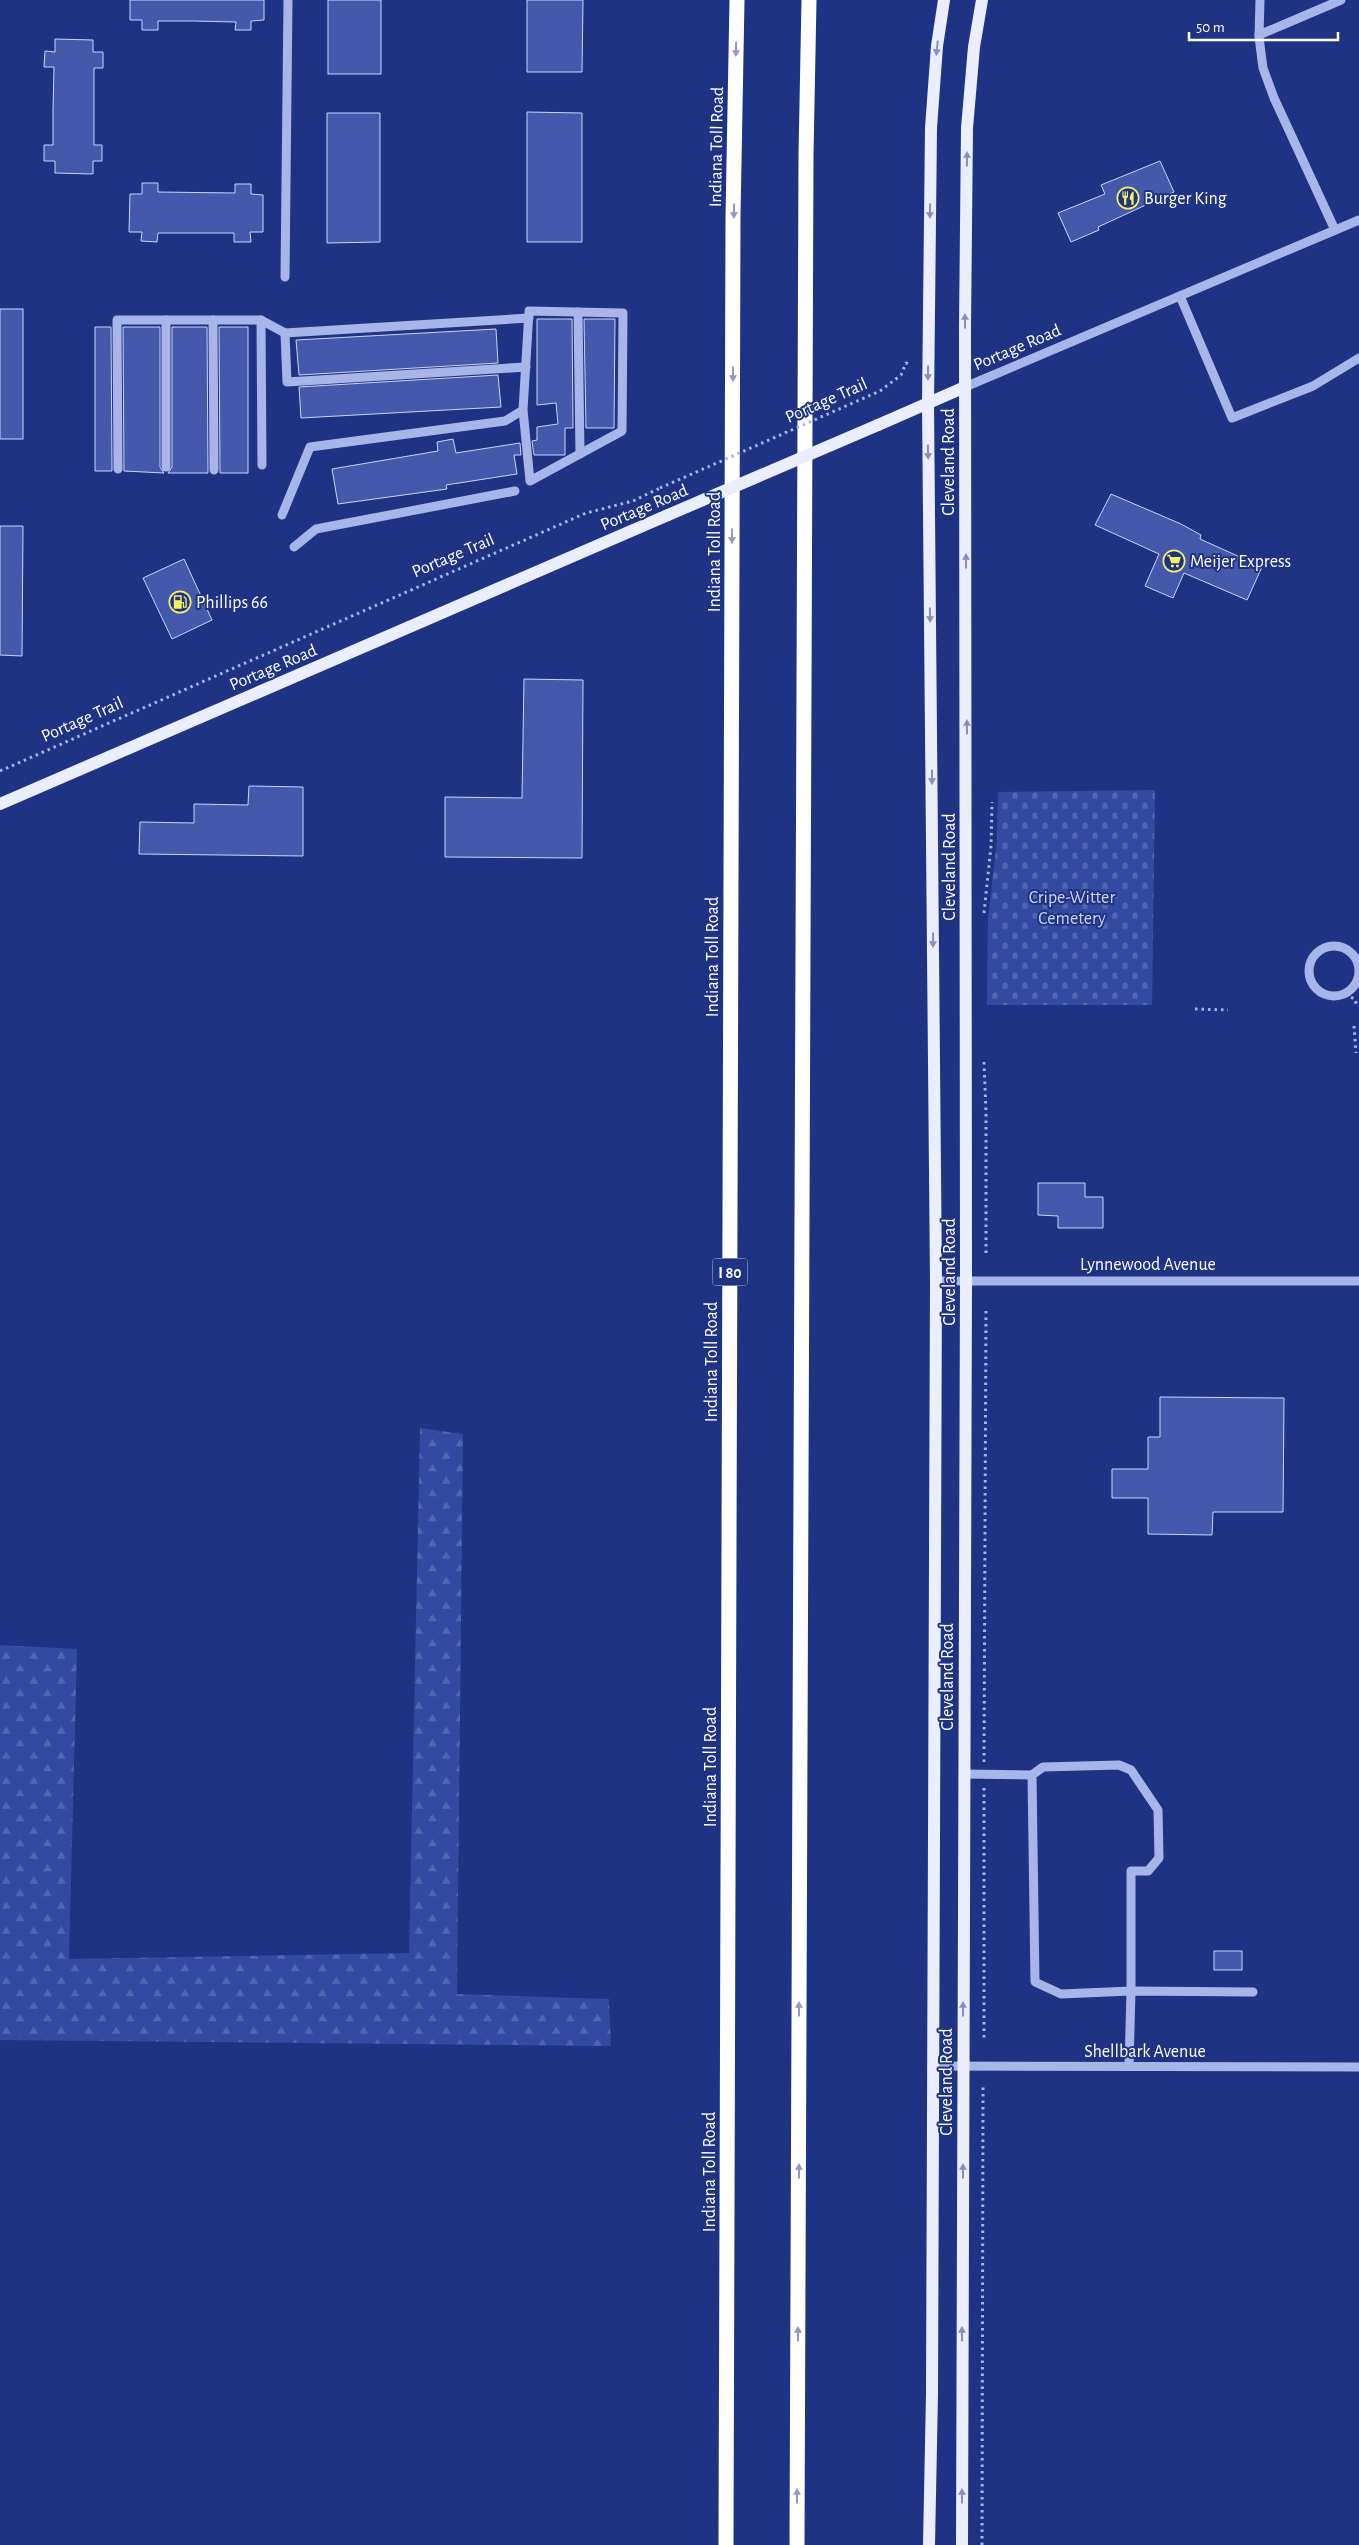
<svg xmlns="http://www.w3.org/2000/svg" width="1359" height="2545" viewBox="0 0 1359 2545" font-family="'Alegreya Sans',sans-serif">
<style>
.forest{fill:url(#forest-firs)}
.cemetery{fill:url(#cemetery-stones)}
.building{fill:#4459ab;stroke:#ccd5f7}
.lines{fill:none;stroke-linecap:round;stroke-linejoin:round}
.path{stroke:#a7b5e9;stroke-width:3;stroke-dasharray:2.5 4;stroke-linecap:butt}
.minor{stroke:#a7b5e9;stroke-width:9}
.major{stroke:#ebeefe;stroke-width:12}
.highway{stroke:#fff;stroke-width:15}
.path-bridge{stroke:#a7b5e9;stroke-width:3;stroke-dasharray:2.5 4;stroke-linecap:butt}
.major-bridge{stroke:#ebeefe;stroke-width:12}
.oneway{fill:#8590c1}
.oneway2{fill:#8f99c2}
.labels{text-anchor:middle;stroke-width:4;stroke-linejoin:round;paint-order:stroke}
.shield{fill:#1f3384;stroke:#bcc2da;stroke-width:1}
.shield-label{font-size:16px;font-weight:bold;fill:#fff}
.street-label{font-size:18px;fill:#fff;stroke:#1f3384}
.poi-label{font-size:18px;fill:#fff;stroke:#1f3384;text-anchor:start}
.park-label{font-size:18px;fill:#ccd5f7;stroke:#1f3384}
</style>
<defs>
<pattern id="forest-firs" width="22" height="20" patternUnits="userSpaceOnUse" patternTransform="scale(1.25)"><rect width="22" height="20" fill="#334aa2"/><path d="M5 1l3.5 6h-7zM16 11l3.5 6h-7z" fill="#5265b0"/></pattern>
<pattern id="cemetery-stones" width="16" height="16" patternUnits="userSpaceOnUse" patternTransform="scale(1.25)"><rect width="16" height="16" fill="#334aa2"/><path d="M2 7V4a2 2 0 0 1 4 0v3zM10 15v-3a2 2 0 0 1 4 0v3z" fill="#5265b0"/></pattern>
</defs>
<rect width="100%" height="100%" fill="#1f3384"/>
<polygon class="forest" points="420,1428 463,1434 457,1994 609,1999 611,2046 0,2040 0,1645 77,1649 69,1959 409,1953"/>
<polygon class="cemetery" points="1155,790 1152,1005 987,1005 988,919 997,840 998,792"/>
<g class="building">
<polygon points="130,0 264,0 264,20 251,21 251,30 235,30 236,22 193,21 158,21 158,30 142,30 142,20 130,20"/>
<rect x="328" y="0" width="53" height="74"/>
<polygon points="527,0 583,0 582,72 527,72"/>
<polygon points="55,39 93,40 93,52 103,52 103,68 94,68 94,145 102,145 102,161 93,161 93,174 55,173 55,161 44,161 44,145 53,145 53,110 54,67 44,67 45,51 55,52"/>
<polygon points="527,112 582,113 582,242 527,242"/>
<polygon points="327,113 380,113 380,242 327,243"/>
<polygon points="1160,161 1174,192 1098,227 1099,230 1071,242 1058,213 1105,194 1101,185"/>
<polygon points="142,183 158,183 158,192 235,193 235,184 251,184 251,194 263,195 263,232 250,232 251,242 234,242 234,233 158,233 157,242 141,241 142,232 129,232 130,194 142,194"/>
<rect x="0" y="309" width="23" height="130"/>
<polygon points="537,319 572,319 573,428 565,428 565,455 534,455 532,441 537,440 537,427 558,424 556,403 537,405"/>
<polygon points="584,319 615,319 614,428 586,428"/>
<polygon points="95,327 111,327 112,471 95,471"/>
<polygon points="123,327 160,327 160,467 164,473 124,471"/>
<polygon points="172,327 207,327 208,473 168,473 172,467"/>
<polygon points="219,327 248,327 248,473 220,473"/>
<polygon points="496,329 498,363 299,375 296,340"/>
<polygon points="498,375 501,407 301,418 299,387"/>
<polygon points="453,439 456,453 520,443 521,455 514,455 517,474 446,485 447,489 338,504 332,469 438,451 437,442"/>
<polygon points="1111,494 1181,524 1201,535 1200,539 1262,567 1247,600 1184,573 1173,598 1145,586 1159,554 1095,525"/>
<polygon points="0,526 23,526 22,656 0,655"/>
<polygon points="184,559 212,620 172,639 143,578"/>
<polygon points="524,679 583,680 582,858 445,857 445,797 522,798"/>
<polygon points="249,786 303,787 303,856 139,854 140,822 194,823 194,804 248,805"/>
<polygon points="1038,1183 1085,1183 1085,1197 1103,1197 1103,1228 1058,1228 1058,1216 1038,1215"/>
<polygon points="1160,1397 1284,1398 1283,1512 1213,1512 1212,1535 1148,1534 1148,1498 1112,1498 1112,1469 1148,1469 1148,1437 1160,1437"/>
<rect x="1214" y="1951" width="28" height="19"/>
</g>
<g class="lines">
<g class="path">
<polyline points="880,391 901,375 906,363 910,365"/>
<polyline points="0,771 586,513 633,501 660,488"/>
<polyline points="984,913 991,846 992,802"/>
<polyline points="1358,974 1359,975"/>
<polyline points="1345,995 1355,999 1357,1007"/>
<polyline points="1195,1009 1228,1010"/>
<polyline points="1354,1026 1356,1053"/>
<polyline points="984,1062 986,1112 986,1254"/>
<polyline points="984,1762 986,1309"/>
<polyline points="984,1788 984,2040"/>
<polyline points="982,2545 983,2087"/>
</g>
<g class="minor">
<polyline points="1260,0 1259,37 1263,68 1274,98 1335,230"/>
<polyline points="1259,35 1341,0"/>
<polyline points="285,277 288,0"/>
<polyline points="1180,296 1232,418 1313,386 1359,358"/>
<polyline points="578,312 580,454"/>
<polyline points="166,320 166,467"/>
<polyline points="213,320 214,470"/>
<polyline points="261,320 262,465"/>
<polyline points="526,367 287,382 285,333 529,318"/>
<polyline points="965,387 1359,220"/>
<polyline points="118,469 117,320 261,320 285,333"/>
<polyline points="282,515 310,447 505,421 523,410 529,311 623,313 622,431 530,481 523,410"/>
<polyline points="294,547 316,529 515,491"/>
<circle cx="1334" cy="971" r="25"/>
<polyline points="936,1281 1359,1281"/>
<polygon points="1119,1765 1131,1770 1158,1810 1159,1858 1148,1871 1131,1871 1131,1991 1061,1994 1035,1982 1032,1775 1043,1767"/>
<polyline points="964,1774 1032,1775"/>
<polyline points="932,2066 1359,2067"/>
<polyline points="1129,2066 1131,1991 1253,1992"/>
</g>
<g class="major">
<polyline points="878,425 965,387"/>
<polyline points="0,804 668,515"/>
<polyline points="929,2545 932,2394 936,1281 928,404 931,128 937,46 944,0"/>
<polyline points="962,2545 966,1280 965,327 967,128 974,47 982,0"/>
</g>
<g class="highway">
<polyline points="726,2545 733,217 737,0"/>
<polyline points="797,2545 806,155 809,0"/>
</g>
<polyline class="path-bridge" points="660,488 880,391"/>
<polyline class="major-bridge" points="668,515 878,425"/>
</g>
<defs><path id="oneway-solid" d="M-6-.8H1V-3.2L6.5 0L1 3.2V.8H-6Z" transform="scale(1.25)"/></defs>
<g class="oneway">
<use href="#oneway-solid" transform="translate(937 48) rotate(96)"/>
<use href="#oneway-solid" transform="translate(967 159) rotate(-89)"/>
<use href="#oneway-solid" transform="translate(930 211) rotate(91)"/>
<use href="#oneway-solid" transform="translate(965 321) rotate(-90)"/>
<use href="#oneway-solid" transform="translate(928 373) rotate(91)"/>
<use href="#oneway-solid" transform="translate(928 452) rotate(89)"/>
<use href="#oneway-solid" transform="translate(966 561) rotate(-90)"/>
<use href="#oneway-solid" transform="translate(930 615) rotate(89)"/>
<use href="#oneway-solid" transform="translate(967 727) rotate(-90)"/>
<use href="#oneway-solid" transform="translate(932 777) rotate(90)"/>
<use href="#oneway-solid" transform="translate(933 940) rotate(90)"/>
<use href="#oneway-solid" transform="translate(963 2009) rotate(-90)"/>
<use href="#oneway-solid" transform="translate(963 2171) rotate(-90)"/>
<use href="#oneway-solid" transform="translate(962 2334) rotate(-90)"/>
<use href="#oneway-solid" transform="translate(962 2496) rotate(-90)"/>
</g>
<g class="oneway2">
<use href="#oneway-solid" transform="translate(736 49) rotate(91)"/>
<use href="#oneway-solid" transform="translate(734 211) rotate(91)"/>
<use href="#oneway-solid" transform="translate(733 374) rotate(90)"/>
<use href="#oneway-solid" transform="translate(732 536) rotate(90)"/>
<use href="#oneway-solid" transform="translate(799 2009) rotate(-90)"/>
<use href="#oneway-solid" transform="translate(799 2171) rotate(-90)"/>
<use href="#oneway-solid" transform="translate(798 2334) rotate(-90)"/>
<use href="#oneway-solid" transform="translate(797 2496) rotate(-90)"/>
</g>
<defs>
<g id="restaurant-ring" transform="scale(1.125)"><circle r="9.5" fill="#1f3384" stroke="#f7f067" stroke-width="1.5"/><path d="M-5-6h1v4h1v-4h1v4h1v-4h1v5L-1.5 .5V6h-2V.5L-5-1ZM5-6V6H3V1.5H1.5Q1.5-4 5-6Z" fill="#f7f067"/></g>
<g id="supermarket-ring" transform="scale(1.125)"><circle r="9.5" fill="#1f3384" stroke="#f7f067" stroke-width="1.5"/><path d="M-6-5.5h2.5l.6 2H6L4.5 2H-2.5L-4.4-4H-6ZM-1.5 3.2a1.3 1.3 0 1 0 .1 0ZM3 3.2a1.3 1.3 0 1 0 .1 0Z" fill="#f7f067"/></g>
<g id="fuel-ring" transform="scale(1.125)"><circle r="9.5" fill="#1f3384" stroke="#f7f067" stroke-width="1.5"/><path d="M-5.5-6h7V0h2V4h1.3V-2.5L3-4.5l.8-.8L6-3V5H2.5V1h-1V6h-7ZM-4.2-4.7v3.2H.2V-4.7Z" fill="#f7f067"/></g>
</defs>
<g fill-rule="evenodd">
<use href="#restaurant-ring" x="1128" y="198"/>
<use href="#supermarket-ring" x="1174" y="561"/>
<use href="#fuel-ring" x="180" y="602"/>
</g>
<g class="labels">
<rect class="shield" x="712.5" y="1258.5" width="35" height="27" rx="4"/>
<g class="shield-label">
<text x="730" y="1278">I 80</text>
</g>
<g class="street-label">
<text transform="translate(716 147) rotate(-89)" y="6">Indiana Toll Road</text>
<text transform="translate(1017 347) rotate(-23)" y="6">Portage Road</text>
<text transform="translate(826 400) rotate(-24)" y="6">Portage Trail</text>
<text transform="translate(948 462) rotate(-90)" y="6">Cleveland Road</text>
<text transform="translate(644 507) rotate(-23)" y="6">Portage Road</text>
<text transform="translate(714 552) rotate(-90)" y="6">Indiana Toll Road</text>
<text transform="translate(453 555) rotate(-23)" y="6">Portage Trail</text>
<text transform="translate(273 667) rotate(-23)" y="6">Portage Road</text>
<text transform="translate(82 719) rotate(-24)" y="6">Portage Trail</text>
<text transform="translate(949 867) rotate(-90)" y="6">Cleveland Road</text>
<text transform="translate(712 957) rotate(-90)" y="6">Indiana Toll Road</text>
<text x="1148" y="1270">Lynnewood Avenue</text>
<text transform="translate(949 1272) rotate(-90)" y="6">Cleveland Road</text>
<text transform="translate(711 1362) rotate(-90)" y="6">Indiana Toll Road</text>
<text transform="translate(947 1677) rotate(-90)" y="6">Cleveland Road</text>
<text transform="translate(710 1767) rotate(-90)" y="6">Indiana Toll Road</text>
<text x="1145" y="2057">Shellbark Avenue</text>
<text transform="translate(946 2082) rotate(-90)" y="6">Cleveland Road</text>
<text transform="translate(709 2172) rotate(-90)" y="6">Indiana Toll Road</text>
</g>
<g class="poi-label">
<text x="1144" y="204">Burger King</text>
<text x="1190" y="567">Meijer Express</text>
<text x="196" y="608">Phillips 66</text>
</g>
<g class="park-label">
<text x="1072" y="903">Cripe-Witter<tspan x="1072" dy="21">Cemetery</tspan></text>
</g>
</g>
<path d="M1189 32v8h149v-8" fill="none" stroke="#ffffff" stroke-width="2.5"/>
<text x="1196" y="32" font-size="15" fill="#ffffff" stroke="#1f3384" stroke-width="4" paint-order="stroke">50 m</text>
</svg>
